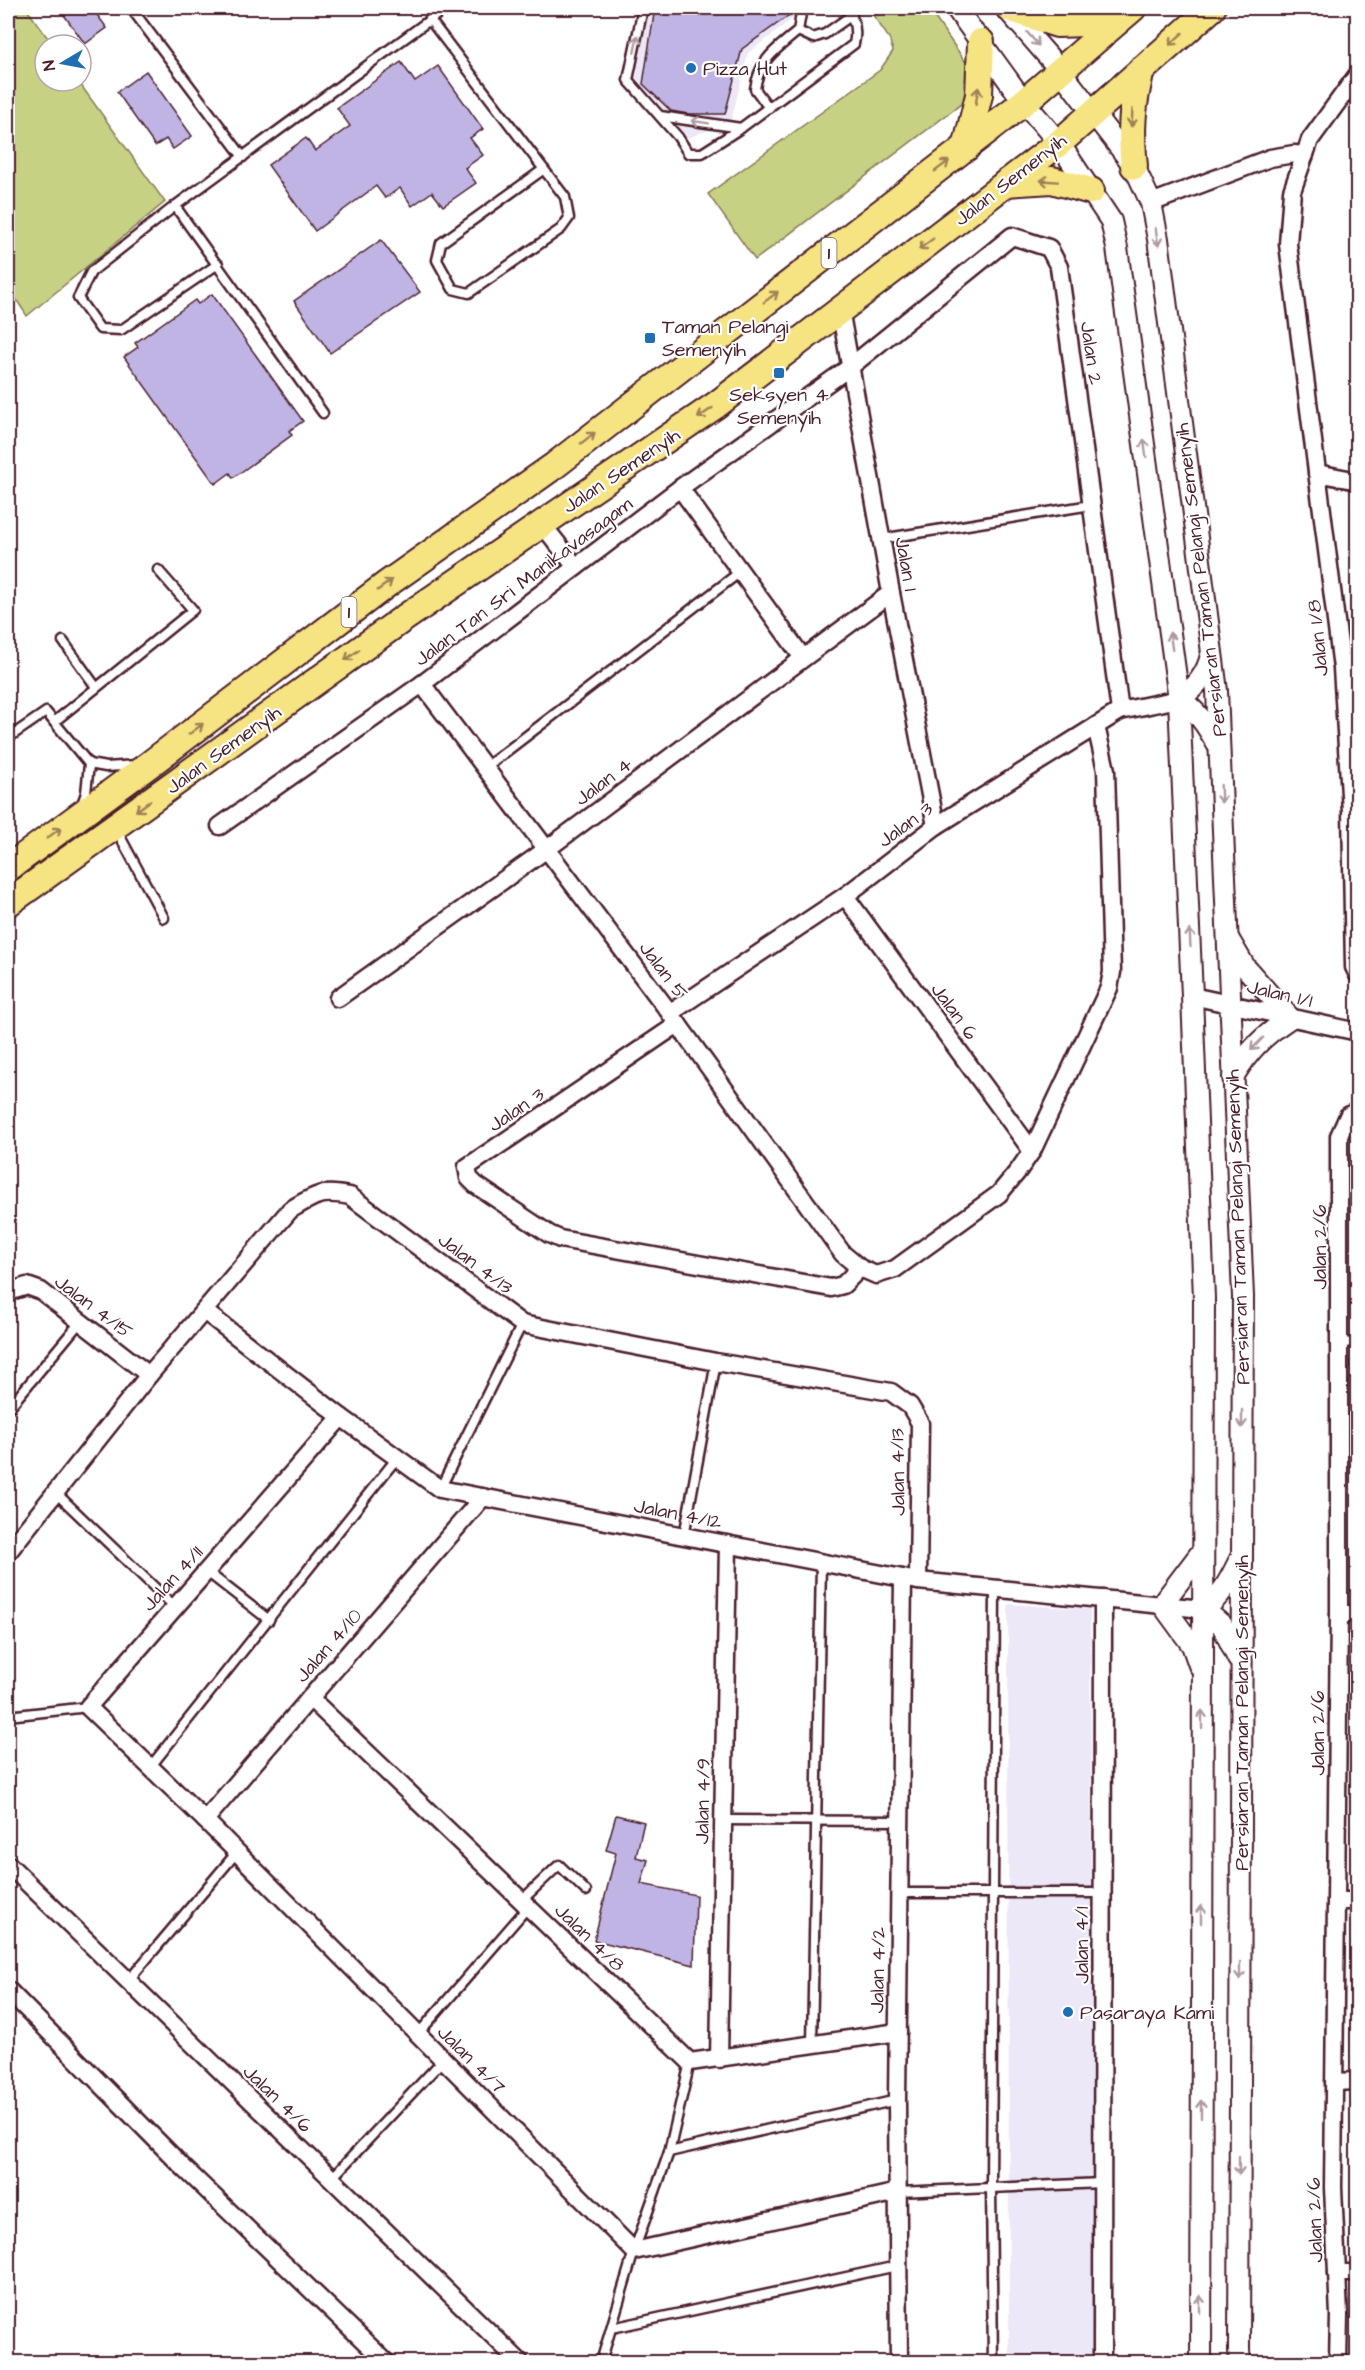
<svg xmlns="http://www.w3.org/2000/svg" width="1365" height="2370" viewBox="0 0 1365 2370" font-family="'Architects Daughter',sans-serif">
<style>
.built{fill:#ece8f7}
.green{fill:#c6d184;stroke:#887858;stroke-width:1.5}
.building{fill:#c0b4e5;stroke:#4a1f2b;stroke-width:1.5}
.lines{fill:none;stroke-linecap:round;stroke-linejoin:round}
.service-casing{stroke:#4a1f2b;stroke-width:13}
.minor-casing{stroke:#4a1f2b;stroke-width:21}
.tertiary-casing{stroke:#4a1f2b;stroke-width:24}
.primary-casing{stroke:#4a1f2b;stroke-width:30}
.service{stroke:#fff;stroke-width:8}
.minor{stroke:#fff;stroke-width:16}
.tertiary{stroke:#fff;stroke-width:20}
.primary{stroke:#f6e381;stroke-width:26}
.oneway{stroke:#ae9aa0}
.oneway2{stroke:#a08156}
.poi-dot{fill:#1f6fb2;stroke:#fff;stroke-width:2}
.labels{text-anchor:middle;stroke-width:4.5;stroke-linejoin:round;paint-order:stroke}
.shield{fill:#fff;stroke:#80626b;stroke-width:1.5}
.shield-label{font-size:18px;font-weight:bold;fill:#4a1f2b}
.poi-label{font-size:20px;fill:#4a1f2b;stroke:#fff;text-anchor:start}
.street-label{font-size:20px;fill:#4a1f2b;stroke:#fff}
</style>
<rect width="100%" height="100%" fill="#fff"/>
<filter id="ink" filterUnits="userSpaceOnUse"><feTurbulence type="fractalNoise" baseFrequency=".0167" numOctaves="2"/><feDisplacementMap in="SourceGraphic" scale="12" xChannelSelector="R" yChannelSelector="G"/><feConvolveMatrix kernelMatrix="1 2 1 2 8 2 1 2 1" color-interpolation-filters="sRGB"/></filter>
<g filter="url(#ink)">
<g class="built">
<polygon points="649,8 807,8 748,53 731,121 688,138 636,78"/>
<polygon points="1008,1604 1090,1609 1094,2362 1009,2362"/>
</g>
<g class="green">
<polygon points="8,8 26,8 53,45 45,45 45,81 78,81 165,202 27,316 8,287"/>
<polygon points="868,8 928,8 972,71 969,98 755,260 708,194 880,70 893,51 889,38"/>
</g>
<g class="building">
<polygon points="59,8 92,8 107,28 85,44"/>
<polygon points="655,8 796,8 795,11 742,49 725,114 688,114 671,111 643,84"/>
<polygon points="401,62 415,82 438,66 483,129 470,138 483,155 465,168 476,183 443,206 432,192 412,206 400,188 385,198 376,186 315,231 268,165 306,138 315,151 350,126 337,108"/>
<polygon points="146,71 192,136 173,149 166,139 155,146 117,92"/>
<polygon points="381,240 420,292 330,353 294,301"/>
<polygon points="212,294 303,421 289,431 292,435 233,478 230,473 215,484 124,357 138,347 135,343 195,300 198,304"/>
<polygon points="616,1815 644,1822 636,1857 648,1860 641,1884 696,1895 694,1965 594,1940 616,1853 606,1850"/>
</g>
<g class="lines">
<g class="service-casing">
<g id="service">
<polyline points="131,8 243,157"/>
<path d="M643 8 628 80 678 137 688 153H702L741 128 854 44C857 31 855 19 846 8"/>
<polyline points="802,8 798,31 813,38 825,34 852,15"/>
<polyline points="430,20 565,197 569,218 561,229 469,293 453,289 437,260 441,243 544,169"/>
<path d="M769 108 755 89C759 59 777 49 798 31"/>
<polyline points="660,116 741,128"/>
<polyline points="175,206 323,413"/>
<polyline points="218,264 121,330 100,329 78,298 91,272 175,206 446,8"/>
<polyline points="881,539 1091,505"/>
<polyline points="63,641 96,687"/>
<polyline points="54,722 193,610 158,570"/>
<polyline points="8,738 46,712 89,764 106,767 137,765"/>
<polyline points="486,767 740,572"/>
<polyline points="82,804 86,793 89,764"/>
<polyline points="116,829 164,918"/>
<polyline points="1340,1343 1358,1342"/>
<polyline points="8,1409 81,1321"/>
<polyline points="440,1489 522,1324"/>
<polyline points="56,1493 174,1606"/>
<polyline points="684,1536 716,1362"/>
<polyline points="206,1571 269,1620"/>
<polyline points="8,1716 88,1707"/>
<polyline points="151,1766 397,1458"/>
<polyline points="723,1820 900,1821"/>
<polyline points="899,1893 1103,1893"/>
<polyline points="521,1901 559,1865 586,1891"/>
<polyline points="128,1981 237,1852"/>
<polyline points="418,2034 528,1907"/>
<polyline points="812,2045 821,1562"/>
<polyline points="669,2152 897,2100"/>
<polyline points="331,2179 443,2060"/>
<polyline points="898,2192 1102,2183"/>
<polyline points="612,2328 897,2266"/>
<polyline points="601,2362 634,2251 669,2152 690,2062"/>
<polyline points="993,2362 991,2188 995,1589"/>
</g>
</g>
<g class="minor-casing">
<g id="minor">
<polyline points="1358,74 1310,140 1292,191 1288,244 1342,668 1351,811 1354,967 1358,975"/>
<polyline points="1151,203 1270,158 1294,154 1305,155"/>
<polyline points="840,309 891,593 936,826"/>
<polyline points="1317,473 1358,481"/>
<polyline points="680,488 803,658"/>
<polyline points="542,524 576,567"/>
<polyline points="422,684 670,1013 843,1254 860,1268 876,1275 895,1269 999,1194 1018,1171 1032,1151 1109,988 1112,972 1106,770 1096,726"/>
<polyline points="220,826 422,684 680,488 850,367 1012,236 1049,248 1059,267 1120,711"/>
<polyline points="845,896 1032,1151"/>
<polyline points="1192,996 1358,1032"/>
<polyline points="338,998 547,849 891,593"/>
<polyline points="670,1013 845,896 936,826 1120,711 1179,699"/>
<polyline points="678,1024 467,1167 469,1178 476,1185 549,1234 560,1239 831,1288 843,1285 860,1268"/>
<polyline points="8,1292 27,1286 41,1291 149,1375"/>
<polyline points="204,1311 341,1417 440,1489 918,1581 1203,1609"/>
<polyline points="341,1417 88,1707 205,1820 634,2251 898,2192"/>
<path d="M8 1552 149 1375 290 1210C315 1195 321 1190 350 1196L522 1324 716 1362 891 1392 910 1406 920 1423 918 1581"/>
<polyline points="1339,1614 1358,1614"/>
<polyline points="310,1698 690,2062 898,2032"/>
<polyline points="205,1820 483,1497"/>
<polyline points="8,1864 520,2362"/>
<polyline points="1337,1901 1358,1901"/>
<polyline points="8,1990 184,2168 386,2362"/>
<polyline points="719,2059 728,1544"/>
<polyline points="1334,2082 1358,2081"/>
<polyline points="1337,2273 1358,2273"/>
<polyline points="899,2362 897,2100 903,1578"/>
<polyline points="1102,2362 1103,1599"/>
<polyline points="1338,2362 1339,2315 1333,2188 1339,1614 1339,1136 1348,1116 1358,1111"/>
</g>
</g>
<g class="tertiary-casing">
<g id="tertiary">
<polyline points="956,8 1024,102 1059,143 1111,221 1117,248 1179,699 1192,996 1204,1298 1201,2362"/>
<polyline points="1006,8 1060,70 1134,166 1151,203 1158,239 1217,691 1243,1297 1239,2350 1240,2362"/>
<path d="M1179 699C1197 710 1207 726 1217 744"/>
<path d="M1179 699C1196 688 1207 674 1211 655"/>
<path d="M1228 938 1245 967 1290 1018C1263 1036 1249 1050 1233 1077"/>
<path d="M1238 1659 1222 1625 1203 1609C1222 1597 1230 1579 1240 1559"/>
<polyline points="1199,1665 1192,1645 1162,1604 1203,1550"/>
</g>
</g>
<g class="primary-casing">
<g id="primary">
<polyline points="1009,8 1057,24 1116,22"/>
<polyline points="966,148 979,95 981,42"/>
<path d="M1134 166C1130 128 1132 107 1141 70"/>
<polyline points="1006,183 1052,180 1091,191"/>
<polyline points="8,868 150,764 387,584 554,466 1024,102 1133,8"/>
<polyline points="8,903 400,621 716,405 1059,143 1212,8"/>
</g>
</g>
<use href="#service" class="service"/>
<use href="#minor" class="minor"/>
<use href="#tertiary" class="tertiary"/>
<use href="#primary" class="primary"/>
</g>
<defs><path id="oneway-shaft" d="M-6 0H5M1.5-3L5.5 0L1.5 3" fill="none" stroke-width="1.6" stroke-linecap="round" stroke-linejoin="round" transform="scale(1.5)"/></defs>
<g class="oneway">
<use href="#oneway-shaft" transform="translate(1033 39) rotate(49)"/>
<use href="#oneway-shaft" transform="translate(636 44) rotate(-79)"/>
<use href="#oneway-shaft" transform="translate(700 122) rotate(-171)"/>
<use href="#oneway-shaft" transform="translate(1157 237) rotate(81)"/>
<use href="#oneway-shaft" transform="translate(1145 448) rotate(-98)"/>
<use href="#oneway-shaft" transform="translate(1171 641) rotate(-98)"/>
<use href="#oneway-shaft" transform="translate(1221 794) rotate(88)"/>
<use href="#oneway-shaft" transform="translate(1190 938) rotate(-93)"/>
<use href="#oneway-shaft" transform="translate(1257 1044) rotate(134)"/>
<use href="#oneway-shaft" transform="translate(1242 1419) rotate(90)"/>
<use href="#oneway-shaft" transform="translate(1202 1719) rotate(-90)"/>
<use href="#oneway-shaft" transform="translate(1201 1914) rotate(-90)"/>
<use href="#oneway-shaft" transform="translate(1240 1971) rotate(90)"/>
<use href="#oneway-shaft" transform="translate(1201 2109) rotate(-90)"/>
<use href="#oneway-shaft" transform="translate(1239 2166) rotate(90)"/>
<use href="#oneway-shaft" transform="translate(1200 2304) rotate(-90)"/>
</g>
<g class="oneway2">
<use href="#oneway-shaft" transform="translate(1176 39) rotate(138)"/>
<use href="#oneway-shaft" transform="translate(977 96) rotate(-81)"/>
<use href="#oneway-shaft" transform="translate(1132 118) rotate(93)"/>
<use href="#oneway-shaft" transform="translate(942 166) rotate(-37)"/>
<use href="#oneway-shaft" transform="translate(1049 181) rotate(-176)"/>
<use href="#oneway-shaft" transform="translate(926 244) rotate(143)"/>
<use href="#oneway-shaft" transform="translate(771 297) rotate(-37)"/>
<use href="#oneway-shaft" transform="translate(705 413) rotate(146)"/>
<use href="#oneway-shaft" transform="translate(588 438) rotate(-38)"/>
<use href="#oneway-shaft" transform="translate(385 585) rotate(-36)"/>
<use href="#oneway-shaft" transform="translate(352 655) rotate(144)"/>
<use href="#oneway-shaft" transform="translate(196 729) rotate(-37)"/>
<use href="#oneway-shaft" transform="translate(143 806) rotate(144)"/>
<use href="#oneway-shaft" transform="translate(54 833) rotate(-37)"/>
</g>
</g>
<g class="poi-dot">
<circle cx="691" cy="68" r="6"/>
<rect x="644" y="332" width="12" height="12" rx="3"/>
<rect x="773" y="367" width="12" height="12" rx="3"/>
<circle cx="1068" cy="2012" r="6"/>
</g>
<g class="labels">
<g class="shield">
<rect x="821.5" y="238" width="15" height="30" rx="4.5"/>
<rect x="341.5" y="597" width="15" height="30" rx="4.5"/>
</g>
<g class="shield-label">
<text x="829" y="259">1</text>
<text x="349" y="618">1</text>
</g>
<g class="poi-label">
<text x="703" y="75">Pizza Hut</text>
<text x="662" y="333">Taman Pelangi<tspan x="662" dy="23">Semenyih</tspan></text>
<text x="779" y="401" text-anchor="middle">Seksyen 4<tspan x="779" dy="23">Semenyih</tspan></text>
<text x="1080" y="2019">Pasaraya Kami</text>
</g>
<g class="street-label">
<text transform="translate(1010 179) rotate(-38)" y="7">Jalan Semenyih</text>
<text transform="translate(1092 353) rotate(82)" y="7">Jalan 2</text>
<text transform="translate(621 470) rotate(-34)" y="7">Jalan Semenyih</text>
<text transform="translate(907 564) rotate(80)" y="7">Jalan 1</text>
<text transform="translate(1200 580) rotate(-97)" y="7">Persiaran Taman Pelangi Semenyih</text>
<text transform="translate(523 581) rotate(-37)" y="7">Jalan Tan Sri Manikavasagam</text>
<text transform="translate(1317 638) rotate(-96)" y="7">Jalan 1/8</text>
<text transform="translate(223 749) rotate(-36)" y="7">Jalan Semenyih</text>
<text transform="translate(603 781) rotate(-37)" y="7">Jalan 4</text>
<text transform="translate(905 824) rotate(-36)" y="7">Jalan 3</text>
<text transform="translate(664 970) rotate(53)" y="7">Jalan 5</text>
<text transform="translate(1280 993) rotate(13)" y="7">Jalan 1/1</text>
<text transform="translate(955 1011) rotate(54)" y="7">Jalan 6</text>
<text transform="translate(516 1109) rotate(-34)" y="7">Jalan 3</text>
<text transform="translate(1237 1227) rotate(-92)" y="7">Persiaran Taman Pelangi Semenyih</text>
<text transform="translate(1319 1247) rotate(-90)" y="7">Jalan 2/6</text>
<text transform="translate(476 1263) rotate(37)" y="7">Jalan 4/13</text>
<text transform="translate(94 1306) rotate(37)" y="7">Jalan 4/15</text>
<text transform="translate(897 1472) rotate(-91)" y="7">Jalan 4/13</text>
<text transform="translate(678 1513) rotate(11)" y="7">Jalan 4/12</text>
<text transform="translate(172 1578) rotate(-48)" y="7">Jalan 4/11</text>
<text transform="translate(328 1645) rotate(-49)" y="7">Jalan 4/10</text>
<text transform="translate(1241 1713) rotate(-90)" y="7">Persiaran Taman Pelangi Semenyih</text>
<text transform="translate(1317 1733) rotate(-90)" y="7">Jalan 2/6</text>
<text transform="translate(702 1801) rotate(-89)" y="7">Jalan 4/9</text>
<text transform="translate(590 1937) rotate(44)" y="7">Jalan 4/8</text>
<text transform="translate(1081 1945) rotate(-90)" y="7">Jalan 4/1</text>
<text transform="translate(877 1970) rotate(-89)" y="7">Jalan 4/2</text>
<text transform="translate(472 2059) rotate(45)" y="7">Jalan 4/7</text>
<text transform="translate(278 2098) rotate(44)" y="7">Jalan 4/6</text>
<text transform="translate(1314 2220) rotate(-92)" y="7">Jalan 2/6</text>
</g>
</g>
<rect width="1365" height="2370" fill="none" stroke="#fff" stroke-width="30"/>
<rect x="15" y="15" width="1335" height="2340" fill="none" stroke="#4a1f2b" stroke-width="2" filter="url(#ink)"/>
<g transform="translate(63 63) rotate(260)"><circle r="28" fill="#ffffff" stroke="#b7a5aa" stroke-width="1.5"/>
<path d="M0-4.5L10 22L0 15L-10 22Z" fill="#1f6fb2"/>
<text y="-9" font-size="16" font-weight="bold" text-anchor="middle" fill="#4a1f2b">N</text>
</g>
</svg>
